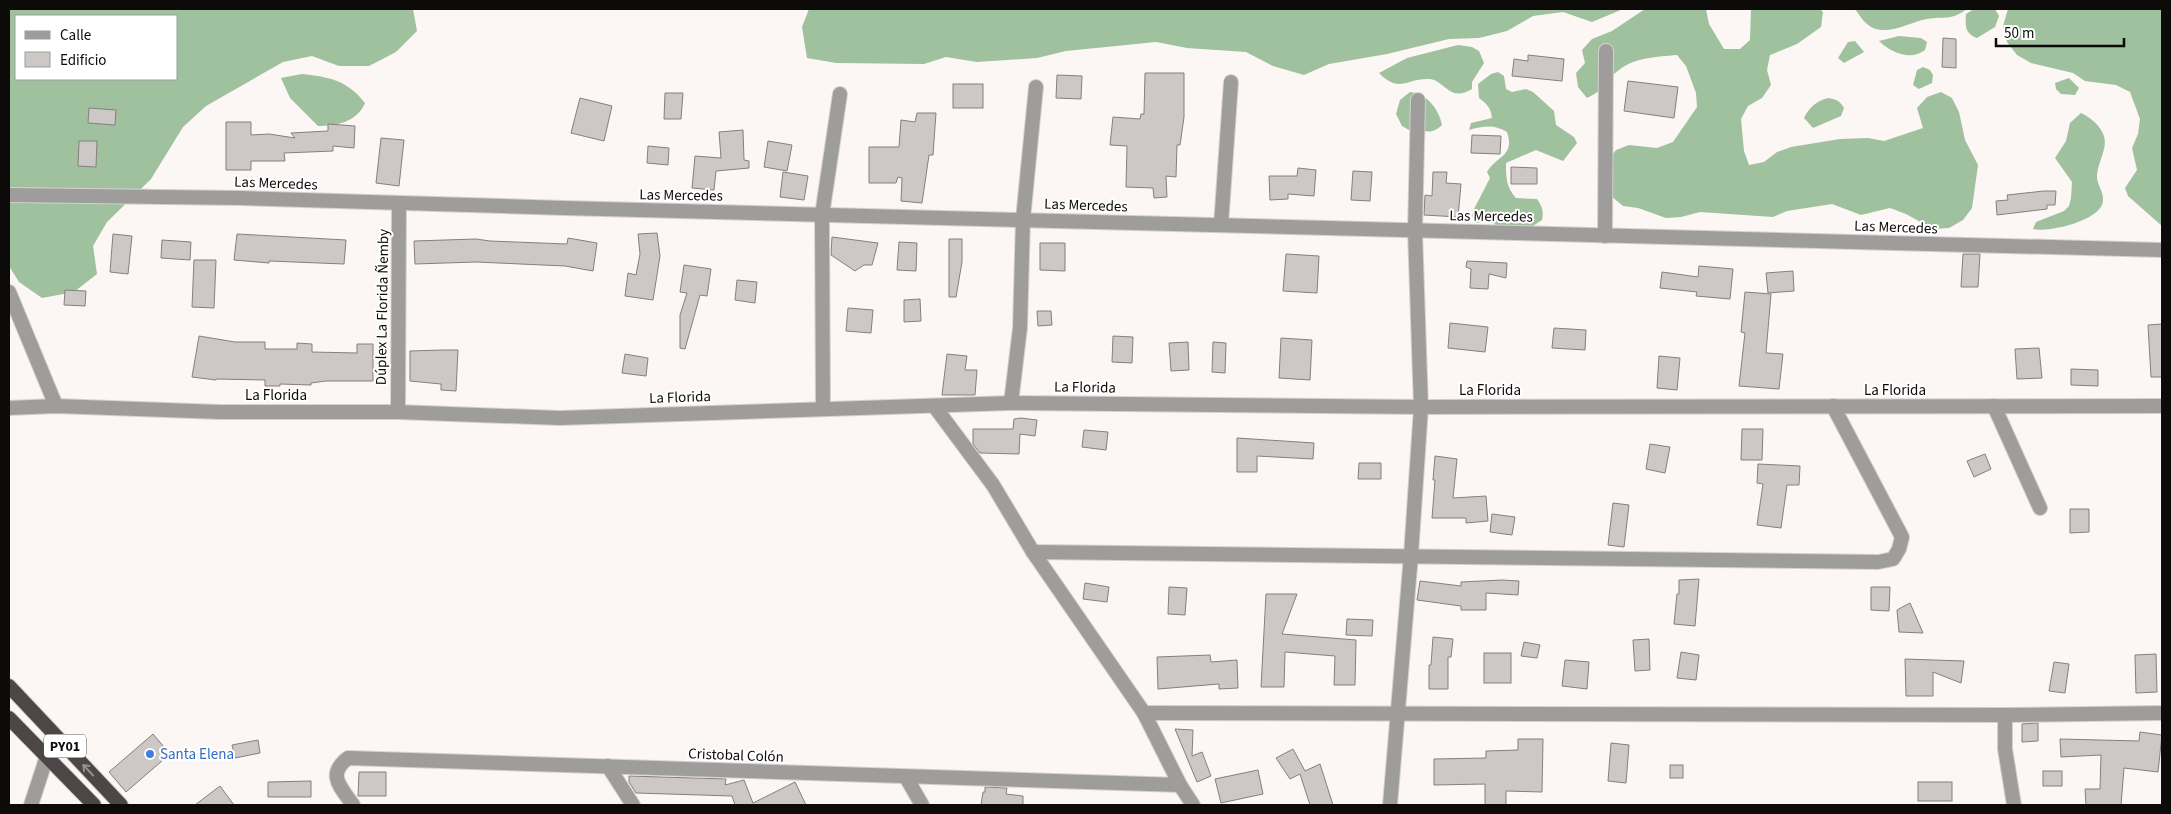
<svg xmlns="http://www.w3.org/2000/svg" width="2171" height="814" viewBox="0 0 2171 814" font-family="'Source Sans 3',sans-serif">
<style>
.forest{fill:#9fc19e;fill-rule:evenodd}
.building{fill:#cdc7c6;stroke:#857f7e}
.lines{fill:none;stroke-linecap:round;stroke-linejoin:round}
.minor-casing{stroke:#d6d0cf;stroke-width:16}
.trunk-casing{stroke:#d6d0cf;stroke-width:16}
.minor{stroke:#9f9d9c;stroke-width:14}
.trunk{stroke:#4c4746;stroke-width:14}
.oneway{stroke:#949190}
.shop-dot{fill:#3f7fe0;stroke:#fff;stroke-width:2}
.labels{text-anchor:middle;stroke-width:4;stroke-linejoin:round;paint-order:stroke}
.shield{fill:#fff;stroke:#565454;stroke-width:1}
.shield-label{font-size:14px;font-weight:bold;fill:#0d0b0a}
.street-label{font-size:15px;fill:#0d0b0a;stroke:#fff}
.shop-label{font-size:15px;fill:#366cbe;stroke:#fff;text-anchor:start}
</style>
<rect width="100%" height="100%" fill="#fcf6f4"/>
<g class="forest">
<path d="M9 9H413L417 31 396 52 369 66H339L312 56 283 62 206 106 183 127 151 179 107 222 93 246 97 274 74 292 42 298 19 282 9 266ZM16 16H176V79H16Z"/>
<polygon points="809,9 1623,9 1592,22 1563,12 1533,16 1507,31 1479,38 1449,39 1387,54 1329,64 1304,75 1273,66 1246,52 1187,48 1156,42 1066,51 1037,58 977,62 946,57 924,64 836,63 807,58 802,27"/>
<path d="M1645 9H1706L1709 24 1724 49H1740L1750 40 1751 9H1820L1823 12 1821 27 1797 44 1770 55 1767 70 1771 85 1762 98 1748 106 1741 119 1744 151 1749 165 1764 162 1777 152 1791 147 1840 139 1868 138 1884 141 1923 128 1917 108 1927 97 1941 92 1952 98 1959 112 1965 140 1978 165 1972 208 1963 220 1949 228 1933 229 1906 214 1890 208 1861 215 1832 204 1787 211 1773 217 1700 212 1681 217 1666 218 1638 208 1623 206 1599 186 1598 172 1616 150 1629 145 1657 148 1673 142 1697 107 1696 93 1686 66 1677 55C1657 57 1635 57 1619 70 1605 80 1607 89 1587 98L1578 87 1576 73 1585 63 1582 50 1592 39 1612 31Z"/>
<path d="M1855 9H1967C1951 21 1944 16 1927 19 1909 22 1884 39 1867 24 1862 20 1859 14 1855 9Z"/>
<path d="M1974 9H1995L1999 16 1995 27 1977 38C1965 34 1965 25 1966 14Z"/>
<polygon points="2008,9 2162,9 2162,226 2128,196 2125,188 2137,170 2132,148 2138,134 2140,119 2130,92 2116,85 2085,81 2073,73 2031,63 2017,55 2007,42 2003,26"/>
<path d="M1899 36 1921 38 1927 42 1925 50C1911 61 1891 53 1879 41Z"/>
<polygon points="1855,41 1864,52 1844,63 1838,58 1848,42"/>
<path d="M1458 45 1472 47 1479 51 1484 63 1472 82V89C1449 103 1445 80 1429 79 1406 78 1400 94 1379 73L1407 58Z"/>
<polygon points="1923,67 1930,70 1933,75 1932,83 1919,89 1913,85 1917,70"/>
<path d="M1498 72 1504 76 1506 89 1512 92 1526 89 1533 92 1554 111 1556 125 1574 137 1577 143 1563 161 1536 150 1506 163C1506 177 1506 187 1516 198L1537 199C1542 206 1544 211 1542 220L1530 228 1496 227 1493 220 1476 223 1472 216 1474 209 1490 178 1487 172C1497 155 1515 157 1507 132 1494 124 1483 126 1469 130L1471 123 1492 118C1491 108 1487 104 1479 98L1478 84 1491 74Z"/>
<path d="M302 74C329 77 347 80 365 103 357 122 336 126 318 126L290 98 281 78Z"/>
<polygon points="2069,78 2079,88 2075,95 2061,94 2056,89 2055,83"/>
<path d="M1410 92C1427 94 1439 109 1442 125 1428 138 1424 127 1409 130L1402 126 1396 114 1400 100Z"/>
<path d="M1828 98C1836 99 1840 101 1844 108L1841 116 1813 128 1804 118C1809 107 1817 101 1828 98Z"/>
<path d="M2081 113C2094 119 2109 133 2104 149 2102 158 2098 165 2097 175 2096 184 2104 191 2103 201 2102 220 2049 233 2033 229L2036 222 2064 211 2069 206 2071 198 2072 182 2055 158 2066 141 2070 123Z"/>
</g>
<g class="building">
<polygon points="1943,38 1956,39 1956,68 1942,67"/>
<polygon points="1528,55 1564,59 1562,81 1512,76 1514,59 1528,61"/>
<polygon points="1145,73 1184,73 1184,117 1180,145 1177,145 1176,177 1166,176 1167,197 1154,198 1153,188 1126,187 1127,146 1110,145 1113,117 1140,119 1141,114 1144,114"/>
<polygon points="1057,75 1082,76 1081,99 1056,98"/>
<polygon points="1628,81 1678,87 1674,118 1624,111"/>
<rect x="953" y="84" width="30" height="24"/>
<polygon points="665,93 683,93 681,119 664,119"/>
<polygon points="580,98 612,106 604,141 571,133"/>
<polygon points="89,108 116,110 115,125 88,123"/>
<polygon points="917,113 936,113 933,155 929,155 922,203 901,201 902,178 898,177 896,183 869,183 869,147 899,147 901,120 915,122"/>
<polygon points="226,122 251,122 251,135 269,134 295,138 291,133 328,131 328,124 355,126 354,148 333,146 333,151 284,153 285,161 251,161 251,170 226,170"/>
<polygon points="743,130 744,160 749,161 749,168 716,171 714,190 692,188 695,156 721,158 719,132"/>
<polygon points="1472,135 1501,136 1500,154 1471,153"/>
<polygon points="381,138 404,140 399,186 376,183"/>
<polygon points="79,141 97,141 96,167 78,166"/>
<polygon points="768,141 792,145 787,171 764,167"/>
<polygon points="648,146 669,148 668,165 647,163"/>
<polygon points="1511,167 1537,168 1537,184 1511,184"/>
<polygon points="1298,168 1316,170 1314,196 1288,194 1288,199 1270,200 1269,176 1297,176"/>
<polygon points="1353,171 1372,172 1370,201 1351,200"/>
<polygon points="783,172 808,176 804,200 780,197"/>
<polygon points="1433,172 1447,172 1446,183 1461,184 1458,217 1424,215 1425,195 1432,196"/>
<polygon points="2044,191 2056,191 2055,205 2047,205 2047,209 1997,215 1996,201 2008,200 2007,195"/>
<polygon points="657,233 660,256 653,300 625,296 628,273 636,275 640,254 638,234"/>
<polygon points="113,234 132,236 128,274 110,272"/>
<polygon points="237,234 346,240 344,264 269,261 269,263 234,260"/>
<polygon points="832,237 878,243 872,265 864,265 855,271 831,255"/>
<polygon points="568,238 597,243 593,271 565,266 476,262 415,264 414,241 476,239 490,241 567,244"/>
<polygon points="949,239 962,239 962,262 956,297 949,297"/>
<polygon points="162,240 191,242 190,260 161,258"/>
<polygon points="899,242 917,243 916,271 897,270"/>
<polygon points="1040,243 1065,243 1065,271 1040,270"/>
<polygon points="1286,254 1319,256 1317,293 1283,291"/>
<polygon points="1963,254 1980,254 1978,287 1961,287"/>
<polygon points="194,260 216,260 214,308 192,307"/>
<polygon points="1467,261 1507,263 1506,278 1489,274 1488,289 1470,288 1471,269 1466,267"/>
<polygon points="684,265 711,269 707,296 700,295 685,349 680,348 680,315 687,293 680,292"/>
<polygon points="1699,266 1733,269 1730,299 1696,296 1697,292 1660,288 1662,272 1698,277"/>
<polygon points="1793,271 1794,291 1768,293 1766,273"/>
<polygon points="737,280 757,282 755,303 735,300"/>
<polygon points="65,290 86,291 85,306 64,305"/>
<polygon points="1745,292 1771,294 1766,353 1783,354 1779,389 1739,386 1745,333 1741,332"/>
<polygon points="920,299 921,321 904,322 904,300"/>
<polygon points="848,308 873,310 871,333 846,331"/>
<polygon points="1037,311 1051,311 1052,325 1038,326"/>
<polygon points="1450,323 1488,327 1485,352 1448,348"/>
<polygon points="2162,324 2162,377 2151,377 2148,325"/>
<polygon points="1554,328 1586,330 1585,350 1552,348"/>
<polygon points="199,336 235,342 265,342 265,349 297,349 297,343 312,344 312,352 357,353 357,344 373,344 373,381 326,381 311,383 311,385 280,384 280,386 265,386 265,380 216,379 216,380 192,377"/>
<polygon points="1113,336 1133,337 1132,363 1112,362"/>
<polygon points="1281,338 1312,340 1310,380 1279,378"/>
<polygon points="1188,342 1189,370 1171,371 1169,343"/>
<polygon points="1213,342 1226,343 1225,373 1212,372"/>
<polygon points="2039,348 2042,378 2017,379 2015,349"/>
<polygon points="443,350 458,350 456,391 441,390 441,384 410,381 410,351"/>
<polygon points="625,354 648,358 646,376 622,373"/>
<polygon points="947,354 967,356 965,370 977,370 975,395 942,395"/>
<polygon points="1659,356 1680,358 1677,390 1657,388"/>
<polygon points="2071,369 2098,370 2098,386 2071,385"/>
<polygon points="1021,418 1037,420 1035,436 1020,434 1019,454 980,453 973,444 973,429 1013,429 1014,419"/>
<polygon points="1742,429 1763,429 1762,460 1741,460"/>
<polygon points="1084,430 1108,432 1106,450 1082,447"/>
<polygon points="1237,438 1314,443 1313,459 1257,456 1257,472 1237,472"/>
<polygon points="1650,444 1670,447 1665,473 1646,469"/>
<polygon points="1985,454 1991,469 1974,477 1967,461"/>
<polygon points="1435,456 1457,459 1453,498 1486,496 1488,521 1466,523 1466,518 1432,518 1435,480 1433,480"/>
<polygon points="1359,463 1381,463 1381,479 1358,479"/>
<polygon points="1758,464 1800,466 1799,485 1787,485 1781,528 1757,525 1763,484 1757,483"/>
<polygon points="1613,503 1629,505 1624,547 1608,545"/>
<polygon points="2070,509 2089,509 2089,532 2070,533"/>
<polygon points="1492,514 1515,517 1512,535 1490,532"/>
<polygon points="1699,579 1695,626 1674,624 1677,594 1679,594 1679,580"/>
<polygon points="1502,580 1519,581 1518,595 1486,593 1486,610 1461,610 1461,606 1417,600 1420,581 1461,586 1461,582"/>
<polygon points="1085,583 1109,587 1107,602 1083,599"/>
<polygon points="1169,587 1187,588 1185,615 1168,614"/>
<polygon points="1871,587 1890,587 1889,611 1871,610"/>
<polygon points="1266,594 1297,594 1282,634 1356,640 1355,685 1334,685 1335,656 1285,652 1284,687 1261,687"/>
<polygon points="1910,603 1923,633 1899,632 1897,610"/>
<polygon points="1347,619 1373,620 1372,636 1346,635"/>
<polygon points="1433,637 1453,639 1451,657 1448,657 1448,689 1429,689 1429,665 1431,665"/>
<polygon points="1649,639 1650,670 1635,671 1633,640"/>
<polygon points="1524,642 1540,645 1537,658 1521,656"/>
<polygon points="1681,652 1699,655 1696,680 1677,678"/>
<rect x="1484" y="653" width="27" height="30"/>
<polygon points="2156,654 2157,692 2136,693 2135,655"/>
<polygon points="1210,655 1211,662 1237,660 1238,688 1219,689 1219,684 1158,689 1157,657"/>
<polygon points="1905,659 1964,661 1961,683 1933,672 1933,696 1906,696"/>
<polygon points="1565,660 1589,662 1587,689 1562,686"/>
<polygon points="2054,662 2069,664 2065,693 2049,691"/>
<polygon points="2038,723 2038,741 2022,742 2022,724"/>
<polygon points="1175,729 1193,730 1192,756 1202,752 1211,776 1197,782"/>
<polygon points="2140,732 2162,735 2158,772 2124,768 2121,805 2086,805 2085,789 2100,789 2101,755 2061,757 2060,739 2139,741"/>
<polygon points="153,734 170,754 126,792 109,772"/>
<polygon points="1518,739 1543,739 1542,792 1506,791 1506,805 1485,805 1485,784 1434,785 1434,759 1486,758 1486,751 1518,750"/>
<polygon points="258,740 260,753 235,758 232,745"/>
<polygon points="1611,743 1629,745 1626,783 1608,781"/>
<polygon points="1293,749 1305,771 1320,764 1333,805 1310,805 1300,774 1290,779 1276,758"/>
<rect x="1670" y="765" width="13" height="13"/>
<polygon points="1258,770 1263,794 1221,803 1215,779"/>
<rect x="2043" y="771" width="19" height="15"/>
<polygon points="359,772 386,772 386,796 358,796"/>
<polygon points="629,776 726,779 725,785 744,780 753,803 795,782 806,805 735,805 732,796 636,793 629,782"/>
<polygon points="311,781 311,797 268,797 268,782"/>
<rect x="1918" y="782" width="34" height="19"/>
<polygon points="220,786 234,805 195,805"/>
<polygon points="985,787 1007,788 1006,794 1023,796 1023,805 981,805 983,792 985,792"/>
</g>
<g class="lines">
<g class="minor-casing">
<g id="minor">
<polyline points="9,195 241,198 564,208 2162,250"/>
<polyline points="1221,225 1231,82"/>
<polyline points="1605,236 1606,51"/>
<polyline points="9,292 56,406"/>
<polyline points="1011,403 1020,328 1023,219 1036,87"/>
<polyline points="1994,406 2040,508"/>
<polyline points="935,407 993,485 1033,552 1144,713 1180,785 1193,805"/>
<polyline points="9,408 56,406 220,412 398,412 560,418 1011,403 1421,407 2162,406"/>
<polyline points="823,408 822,215 840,94"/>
<polyline points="398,412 399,203"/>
<polyline points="1033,552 1878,562 1893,559 1899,549 1902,537 1833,406"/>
<polyline points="1144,713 2005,715 2162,713"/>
<polyline points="2005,715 2005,749 2014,805"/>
<polyline points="608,766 633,805"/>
<polyline points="906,777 922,805"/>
<polyline points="31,805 47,756"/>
<path d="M353 805C341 787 326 775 348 758L1180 785"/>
<polyline points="1390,805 1411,555 1421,407 1415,231 1418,100"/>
</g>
</g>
<g class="trunk-casing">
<g id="trunk">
<polyline points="9,686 121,805"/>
<polyline points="9,718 94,805"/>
</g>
</g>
<use href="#minor" class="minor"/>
<use href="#trunk" class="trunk"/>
</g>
<defs><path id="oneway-shaft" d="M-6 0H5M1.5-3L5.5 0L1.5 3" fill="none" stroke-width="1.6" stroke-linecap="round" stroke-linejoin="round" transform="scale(1.25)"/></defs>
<use class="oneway" href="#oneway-shaft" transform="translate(88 770) rotate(-133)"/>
<circle class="shop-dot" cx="150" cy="754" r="5"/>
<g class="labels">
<rect class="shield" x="44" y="734.5" width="42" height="23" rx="4"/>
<g class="shield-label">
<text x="65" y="751">PY01</text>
</g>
<g class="street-label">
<text transform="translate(276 183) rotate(2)" y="5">Las Mercedes</text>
<text transform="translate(681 195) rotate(1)" y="5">Las Mercedes</text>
<text transform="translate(1086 205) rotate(2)" y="5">Las Mercedes</text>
<text transform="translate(1491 216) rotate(1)" y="5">Las Mercedes</text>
<text transform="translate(1896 227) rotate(2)" y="5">Las Mercedes</text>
<text transform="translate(382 307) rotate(-89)" y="5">Dúplex La Florida Ñemby</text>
<text transform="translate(1085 387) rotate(1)" y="5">La Florida</text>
<text x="1490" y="395">La Florida</text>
<text x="1895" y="395">La Florida</text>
<text x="276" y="400">La Florida</text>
<text transform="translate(680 397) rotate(-2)" y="5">La Florida</text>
<text transform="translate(736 755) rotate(2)" y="5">Cristobal Colón</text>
</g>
<g class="shop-label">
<text x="160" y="759">Santa Elena</text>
</g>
</g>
<rect width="2171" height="814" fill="none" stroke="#0d0b0a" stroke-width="20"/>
<rect x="15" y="15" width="162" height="65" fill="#ffffff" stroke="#9e9d9d"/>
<rect x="25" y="31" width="25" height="8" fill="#9f9d9c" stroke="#9e9d9d"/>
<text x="60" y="40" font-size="15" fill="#0d0b0a">Calle</text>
<rect x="25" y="52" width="25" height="15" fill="#cdc7c6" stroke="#9e9d9d"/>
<text x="60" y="65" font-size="15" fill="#0d0b0a">Edificio</text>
<path d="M1996 38v8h128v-8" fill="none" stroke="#0d0b0a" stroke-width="2.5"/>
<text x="2004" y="38" font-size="15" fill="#0d0b0a" stroke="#ffffff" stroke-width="4" paint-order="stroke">50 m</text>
</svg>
